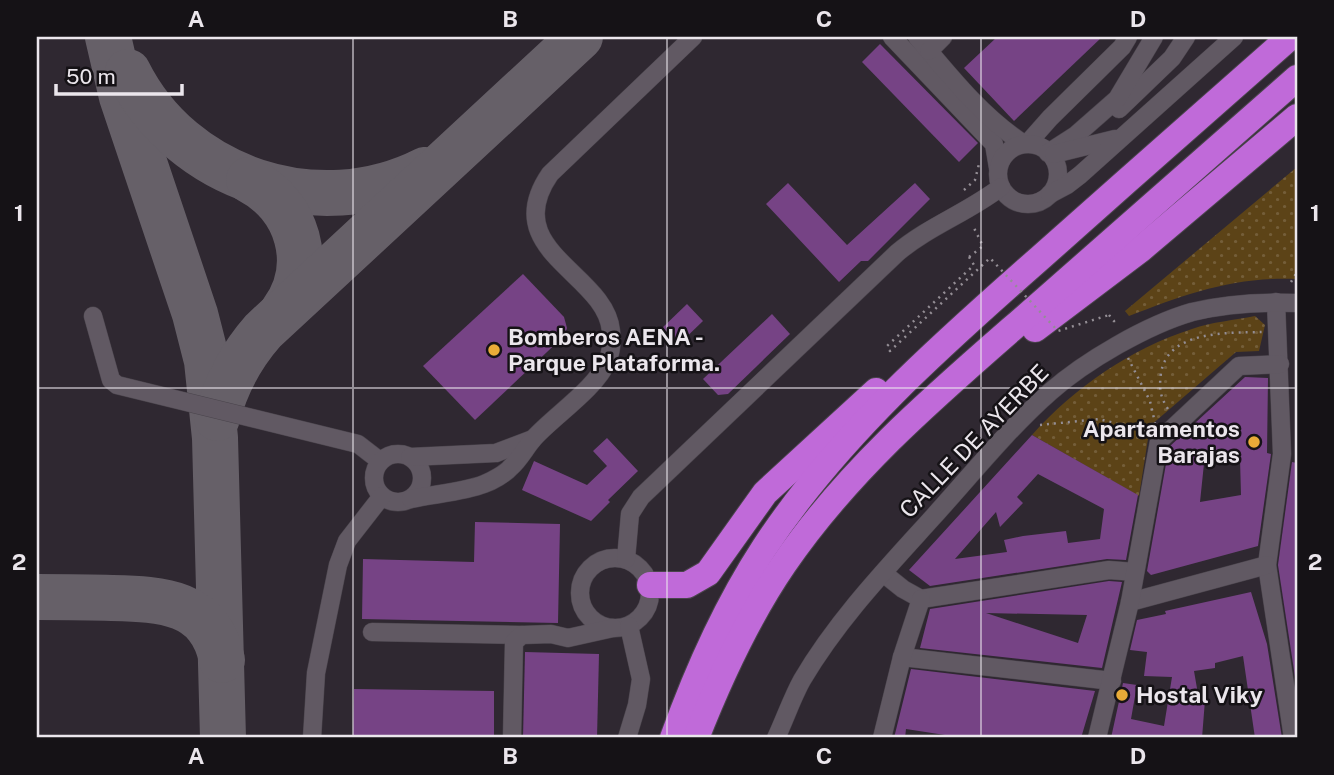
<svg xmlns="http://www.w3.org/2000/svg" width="1334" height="775" viewBox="0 0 1334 775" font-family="'Public Sans',sans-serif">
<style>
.green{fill:url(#green-dots)}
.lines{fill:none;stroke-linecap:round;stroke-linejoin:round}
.taxiway{stroke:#666068;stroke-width:46}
.building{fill:#764385;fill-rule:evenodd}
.minor-casing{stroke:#4a444c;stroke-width:19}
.highway-casing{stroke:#4a444c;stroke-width:28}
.path{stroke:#948e95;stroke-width:2.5;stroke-dasharray:2 5;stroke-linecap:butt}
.minor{stroke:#615963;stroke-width:18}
.highway{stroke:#c06ad9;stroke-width:26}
.path-bridge{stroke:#948e95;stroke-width:2.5;stroke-dasharray:2 5;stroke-linecap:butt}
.grid{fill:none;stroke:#ebe6ec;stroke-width:2;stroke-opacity:0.55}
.poi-dot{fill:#e9ab38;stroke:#151216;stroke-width:2.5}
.labels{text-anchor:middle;stroke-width:5;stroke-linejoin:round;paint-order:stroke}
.poi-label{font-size:23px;font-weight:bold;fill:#ebe6ec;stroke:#151216;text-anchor:start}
.street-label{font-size:23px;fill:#ebe6ec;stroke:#151216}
.neatline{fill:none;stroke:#ebe6ec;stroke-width:2.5}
.grid-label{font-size:23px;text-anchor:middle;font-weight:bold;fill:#ebe6ec}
</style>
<defs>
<pattern id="green-dots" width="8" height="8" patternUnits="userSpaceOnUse" patternTransform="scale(1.75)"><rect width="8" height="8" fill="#5c4317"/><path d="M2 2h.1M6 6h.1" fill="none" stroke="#745e39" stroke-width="1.8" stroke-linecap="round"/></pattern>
</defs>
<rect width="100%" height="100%" fill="#2f2831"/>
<g class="green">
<path d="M1297 167V279C1236 276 1185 294 1129 316L1125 311Z"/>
<path d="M1255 316 1265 325 1259 351 1236 352 1150 426 1139 496 1032 435C1075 387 1130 349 1192 329 1212 322 1235 320 1255 316Z"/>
</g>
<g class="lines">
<g class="taxiway">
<polyline points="108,37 122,97 195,314 207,361 215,438 223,738"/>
<path d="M128 72C182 180 318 224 425 170"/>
<path d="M249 180C298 205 316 265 283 311"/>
<path d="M217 418C226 384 240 357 263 331L580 37"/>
<path d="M37 597C62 597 87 597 112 598 162 599 210 601 222 660"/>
</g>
</g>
<g class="building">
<polygon points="997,37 1102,37 1014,121 964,68"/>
<polygon points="880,44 978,143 959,162 862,62"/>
<polygon points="788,183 847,245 915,183 930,199 868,261 861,261 839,282 766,204"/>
<polygon points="523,274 564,317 567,328 565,335 475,420 423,366"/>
<polygon points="687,304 703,321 676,347 660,330"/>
<polygon points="772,314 790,334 728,394 718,395 703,379"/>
<path d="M1245 377 1268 378 1267 453 1271 454 1258 546 1151 575 1147 571 1169 447ZM1205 454 1240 459 1241 495 1200 502Z"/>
<path d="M1032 435 1138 495 1126 560 1107 559 930 586 909 570ZM1038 474 1104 509 1100 539 1068 543 1066 531 1023 536 1004 540 1007 552 955 559 996 512 1000 527 1023 503 1017 497Z"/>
<polygon points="607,438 638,471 608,500 610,502 591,521 522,490 534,461 587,485 607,466 593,451"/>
<polygon points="1292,462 1297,463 1297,690 1278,565"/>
<polygon points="475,522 560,524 558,623 362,619 363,559 474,562"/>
<path d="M1109 581 1122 582 1102 668 920 648 930 609ZM986 613 1087 615 1078 643Z"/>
<polygon points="1251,592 1267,644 1282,738 1255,738 1243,656 1215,663 1215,668 1194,671 1199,700 1205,700 1202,738 1111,738 1123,683 1137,685 1131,719 1164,726 1172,677 1144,676 1147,652 1130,650 1137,620 1166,614 1165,611"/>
<polygon points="525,652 599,654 597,738 523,738"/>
<polygon points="911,669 1095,691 1081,738 944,738 945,735 906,729 905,738 894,738"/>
<polygon points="354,689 494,691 494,738 353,738"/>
</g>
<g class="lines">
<g class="minor-casing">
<g id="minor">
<polyline points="892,37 994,144 998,168"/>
<path d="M917 37C949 75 982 117 1024 144"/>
<polyline points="929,51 943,37"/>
<polyline points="1119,109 1172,58 1186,37"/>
<polyline points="1027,144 1050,118 1122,47 1128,37"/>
<circle cx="1028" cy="174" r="30"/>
<polyline points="1048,153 1076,135 1117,99 1154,37"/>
<polyline points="1054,154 1115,139"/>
<polyline points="1050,194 1067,185 1080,175 1234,37"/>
<polyline points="1276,302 1282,454 1267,565 1293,738"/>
<polyline points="93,316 111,380 117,385 358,444 380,461"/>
<circle cx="398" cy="478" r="24"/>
<polyline points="410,457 496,453 533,439"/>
<path d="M411 499C433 494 464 492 484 484 492 481 505 474 511 467 520 459 526 447 534 438 554 416 596 388 607 362 611 353 612 340 611 331 606 273 497 251 550 174L693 37"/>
<circle cx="615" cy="593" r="35"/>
<path d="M626 559 630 514 641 497 897 253C929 226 967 213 1001 187"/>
<polyline points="883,573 903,589 921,599"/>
<polyline points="921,599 1109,570 1135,572"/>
<polyline points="1130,602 1267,565"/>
<polyline points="372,632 522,635"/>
<polyline points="902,657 1112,681"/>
<polyline points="312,738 316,673 338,565 347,541 382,496"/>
<polyline points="512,738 514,642 522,635 551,634 568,638 613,628"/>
<polyline points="627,738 637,705 641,679 629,626"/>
<path d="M776 738C785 719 792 698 802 680 838 619 887 568 934 516 972 474 1008 429 1050 392 1085 361 1147 325 1192 312 1226 304 1263 302 1297 303"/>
<polyline points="882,738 902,657 921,599"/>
<polyline points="1097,738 1130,602 1159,441 1239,366 1280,364"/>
</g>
</g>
<g class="highway-casing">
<g id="highway">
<polyline points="1035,329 1141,249 1297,117"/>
<polyline points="650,585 687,585 708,573 765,493 876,391"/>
<path d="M673 738C697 671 725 608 764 548 836 438 942 344 1040 258 1123 184 1207 110 1290 37"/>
<path d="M696 738C720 677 747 618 784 564 855 460 954 380 1047 298 1131 224 1214 151 1297 78"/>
</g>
</g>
<g class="path">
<polyline points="964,190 975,180 979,164"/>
<polyline points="1297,196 1297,198"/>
<polyline points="969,257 983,246 973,226"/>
<polyline points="1291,282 1297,272"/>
<polyline points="1109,315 1114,321 1114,327"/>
<polyline points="1128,358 1150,401 1155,423"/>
<path d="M1168 409C1160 397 1159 388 1161 373 1168 330 1228 333 1262 332"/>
<polyline points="1040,425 1099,419 1147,432"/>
</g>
<use href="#minor" class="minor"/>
<use href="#highway" class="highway"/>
<polyline class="path-bridge" points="969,257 974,265 887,346 890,351 990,258 1058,331 1109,315"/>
</g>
<path class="grid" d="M353 37V738M667 37V738M981 37V738M37 388H1297"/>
<g class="poi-dot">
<circle cx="494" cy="350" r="7"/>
<circle cx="1254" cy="442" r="7"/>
<circle cx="1122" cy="695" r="7"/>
</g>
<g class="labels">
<g class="poi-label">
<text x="508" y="345">Bomberos AENA -<tspan x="508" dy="26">Parque Plataforma.</tspan></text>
<text x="1240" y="437" text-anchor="end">Apartamentos<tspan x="1240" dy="26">Barajas</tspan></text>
<text x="1136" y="703">Hostal Viky</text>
</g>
<g class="street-label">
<text transform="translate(974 441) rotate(-46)" y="8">CALLE DE AYERBE</text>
</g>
</g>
<rect width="1334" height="775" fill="none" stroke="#151216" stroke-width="77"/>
<path d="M56 84v10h126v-10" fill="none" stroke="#ebe6ec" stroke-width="3.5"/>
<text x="66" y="84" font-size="21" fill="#ebe6ec" stroke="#151216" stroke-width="5" paint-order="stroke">50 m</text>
<rect x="38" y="38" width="1258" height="698" class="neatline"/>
<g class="grid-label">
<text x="196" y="27">A</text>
<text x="510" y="27">B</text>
<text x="824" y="27">C</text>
<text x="1138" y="27">D</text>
<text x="19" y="221">1</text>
<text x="1315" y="221">1</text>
<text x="19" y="570">2</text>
<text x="1315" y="570">2</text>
<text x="196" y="764">A</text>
<text x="510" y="764">B</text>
<text x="824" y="764">C</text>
<text x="1138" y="764">D</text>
</g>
</svg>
